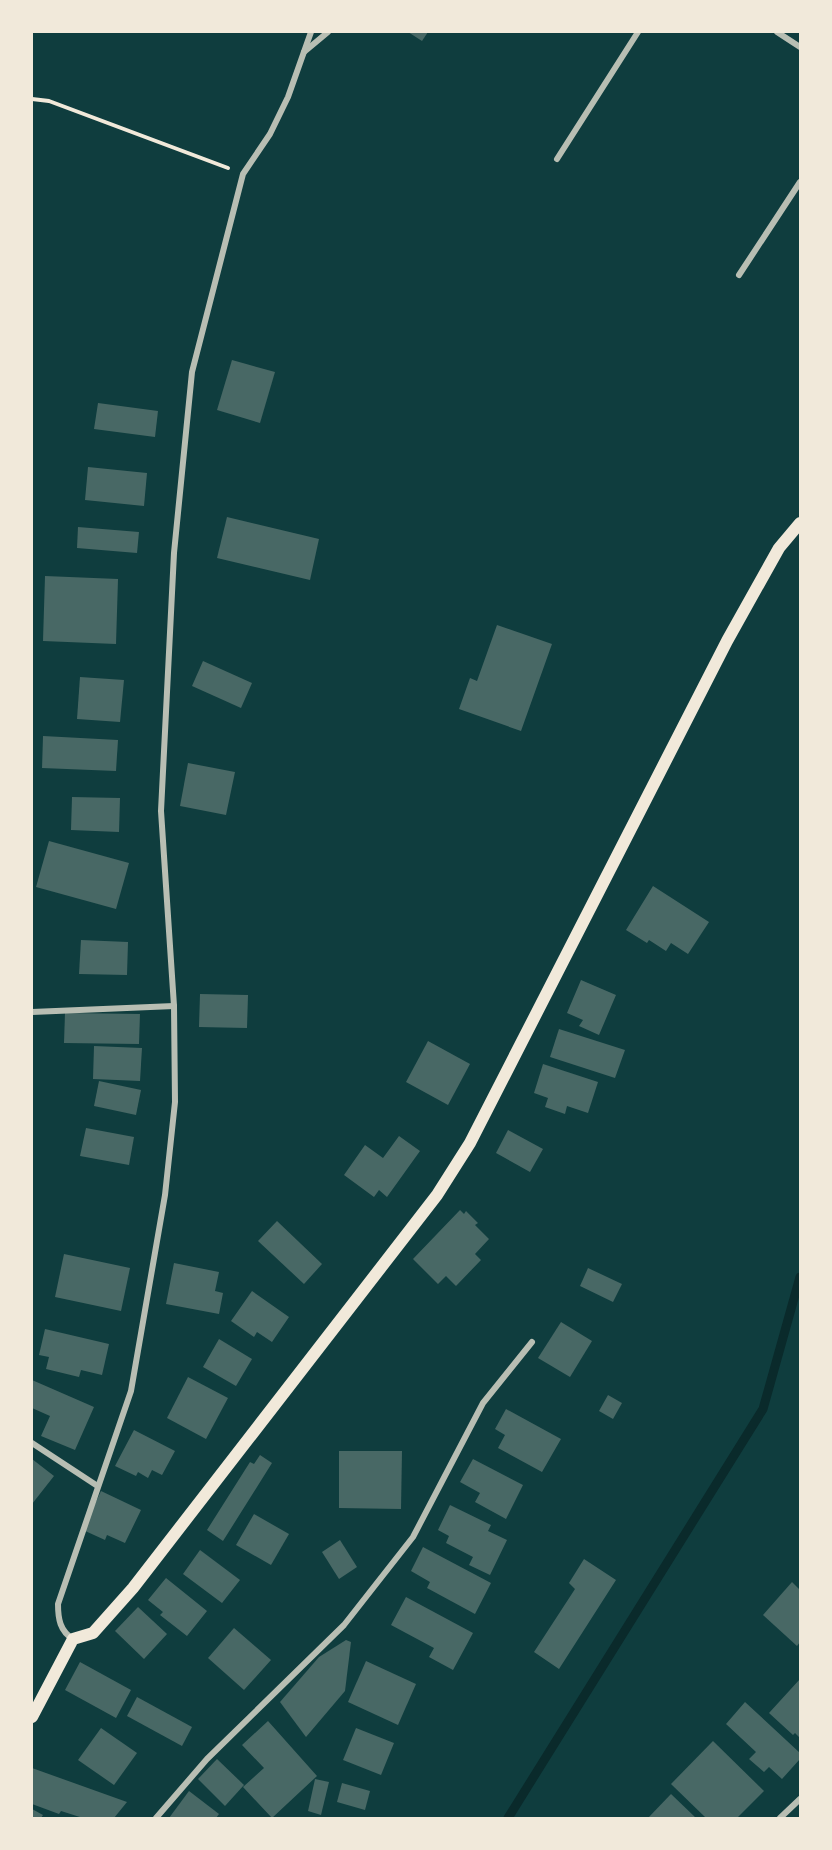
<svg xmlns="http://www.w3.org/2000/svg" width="832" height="1850" viewBox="0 0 832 1850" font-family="'Crimson Pro',serif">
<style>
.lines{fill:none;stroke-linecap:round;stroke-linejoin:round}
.stream{stroke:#0a2a2b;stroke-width:9}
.building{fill:#486865}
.path{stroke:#f1e9da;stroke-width:4}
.minor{stroke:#b8beb3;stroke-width:6}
.secondary{stroke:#f1e9da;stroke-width:12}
</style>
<rect width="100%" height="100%" fill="#0f3d3e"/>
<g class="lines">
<polyline class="stream" points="508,1818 763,1409 800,1277"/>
</g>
<g class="building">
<polygon points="408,32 428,32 422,41"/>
<polygon points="232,360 275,372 260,423 217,410"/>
<polygon points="98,403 158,411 155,437 94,429"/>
<polygon points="88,467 147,473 144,506 85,500"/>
<polygon points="227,517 319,539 310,580 217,558"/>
<polygon points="78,527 139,532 137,553 77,548"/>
<polygon points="45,576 118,579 116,644 43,641"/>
<polygon points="497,625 552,644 521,731 459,709 470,678 477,681"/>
<polygon points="203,661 252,683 241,708 192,686"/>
<polygon points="80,677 124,680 120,722 77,719"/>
<polygon points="43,736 118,740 116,771 42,768"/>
<polygon points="188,763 235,772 226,815 180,806"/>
<polygon points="72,797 120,798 119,832 71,830"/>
<polygon points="49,841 129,863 116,909 36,887"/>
<polygon points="653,886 709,922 688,954 671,943 666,951 649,940 647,943 626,930"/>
<polygon points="81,940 128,942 127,975 79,974"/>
<polygon points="581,980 616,995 599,1035 579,1026 583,1020 567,1013"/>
<polygon points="200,994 248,995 247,1028 199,1027"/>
<polygon points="65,1013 140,1014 139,1044 64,1043"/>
<polygon points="559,1029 625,1050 615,1078 550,1057"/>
<polygon points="428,1041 470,1064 448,1105 406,1082"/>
<polygon points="94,1046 142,1048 140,1081 93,1079"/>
<polygon points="543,1064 598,1082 588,1113 567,1106 565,1114 545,1107 548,1098 534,1093"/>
<polygon points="99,1081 141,1090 136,1115 94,1106"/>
<polygon points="86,1128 134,1137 129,1165 80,1156"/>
<polygon points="508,1130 543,1149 530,1172 496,1153"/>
<polygon points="399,1136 420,1151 387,1197 379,1190 374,1197 344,1175 365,1145 383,1158"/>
<polygon points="460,1210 464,1214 466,1211 478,1223 475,1225 489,1239 475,1254 481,1260 456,1286 446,1276 438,1284 413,1259"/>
<polygon points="277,1221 322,1264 304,1284 258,1241"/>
<polygon points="64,1254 130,1268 121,1311 55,1297"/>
<polygon points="174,1263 219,1272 215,1291 223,1293 219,1314 166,1304"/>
<polygon points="588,1268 622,1284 613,1302 580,1286"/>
<polygon points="252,1291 289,1317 272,1342 257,1332 254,1337 231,1321"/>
<polygon points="561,1322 592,1341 570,1377 538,1358"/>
<polygon points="45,1329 109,1344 102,1375 81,1370 79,1377 46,1369 49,1357 39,1355"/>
<polygon points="219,1339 252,1359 236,1386 203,1367"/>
<polygon points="188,1377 228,1398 206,1439 167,1418"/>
<polygon points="32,1380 94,1407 75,1450 41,1436 50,1416 32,1408"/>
<polygon points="608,1395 622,1403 613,1419 599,1411"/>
<polygon points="506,1409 561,1439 542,1472 498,1448 505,1435 495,1429"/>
<polygon points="134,1430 175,1451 162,1475 152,1470 148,1478 138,1472 136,1476 115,1466"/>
<polygon points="339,1451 402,1451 401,1509 339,1508"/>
<polygon points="260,1455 272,1463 223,1541 207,1530 250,1462 254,1464"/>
<polygon points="32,1459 54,1476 32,1504"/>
<polygon points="473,1459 523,1485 506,1519 475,1502 480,1493 460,1482"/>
<polygon points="101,1491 141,1510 125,1543 107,1535 105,1540 83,1530"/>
<polygon points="450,1505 491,1525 488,1531 507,1540 490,1575 469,1565 473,1557 446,1543 449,1536 438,1530"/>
<polygon points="254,1514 289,1534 271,1565 236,1545"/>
<polygon points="340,1540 357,1567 339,1579 322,1552"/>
<polygon points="423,1547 491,1583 475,1614 427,1588 430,1582 411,1571"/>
<polygon points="200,1550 240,1580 222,1603 183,1574"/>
<polygon points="584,1559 616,1580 559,1669 534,1652 575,1589 569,1583"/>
<polygon points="166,1578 207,1611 187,1636 160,1615 163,1612 148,1600"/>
<polygon points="792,1582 800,1590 800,1642 797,1646 763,1615"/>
<polygon points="406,1597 473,1633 453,1670 429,1657 434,1648 391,1625"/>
<polygon points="138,1607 167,1634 144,1659 115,1631"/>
<polygon points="234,1628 271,1660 244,1690 208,1658"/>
<polygon points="346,1640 351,1642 345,1691 306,1737 280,1702 319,1657"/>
<polygon points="366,1661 416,1684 398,1725 348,1702"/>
<polygon points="80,1662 131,1690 116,1718 65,1690"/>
<polygon points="800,1679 800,1738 795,1733 793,1735 769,1713"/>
<polygon points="137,1697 192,1727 182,1746 127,1716"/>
<polygon points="745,1702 800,1753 800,1759 782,1779 769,1767 764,1772 749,1759 756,1752 726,1724"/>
<polygon points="268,1721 317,1776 272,1818 243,1787 264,1768 242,1745"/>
<polygon points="101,1728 137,1753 114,1785 78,1760"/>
<polygon points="356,1728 394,1743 381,1775 343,1760"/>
<polygon points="713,1741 764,1791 737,1818 706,1818 671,1784"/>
<polygon points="217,1759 244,1785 225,1806 198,1779"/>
<polygon points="32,1768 127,1802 114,1818 83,1818 61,1811 59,1814 32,1804"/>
<polygon points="315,1779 329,1782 321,1815 308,1811"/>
<polygon points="342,1783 370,1791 365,1810 337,1802"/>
<polygon points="189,1791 219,1814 216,1818 169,1818"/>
<polygon points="671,1794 696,1818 648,1818"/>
<polygon points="32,1809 43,1815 41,1818 32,1818"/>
</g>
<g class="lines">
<polyline class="path" points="32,99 49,101 228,168"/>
<g class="minor">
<polyline points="777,32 800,47"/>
<polyline points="304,52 328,32"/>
<polyline points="557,159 638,32"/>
<polyline points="739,275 800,182"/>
<polyline points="32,1012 174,1006"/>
<polyline points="32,1443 96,1485"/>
<path d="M73 1639C60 1631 58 1619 58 1604L131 1391 165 1195 175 1102 174 1006 161 811 174 553 192 372 243 174 270 134 288 97 311 32"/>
<polyline points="156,1818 207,1759 344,1625 413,1537 483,1403 532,1342"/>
<polyline points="780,1818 800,1799"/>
</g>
<polyline class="secondary" points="32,1717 73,1639 93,1633 133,1588 437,1195 470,1143 727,641 779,548 800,523"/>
</g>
<rect width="832" height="1850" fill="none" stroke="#f1e9da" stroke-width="66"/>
</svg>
